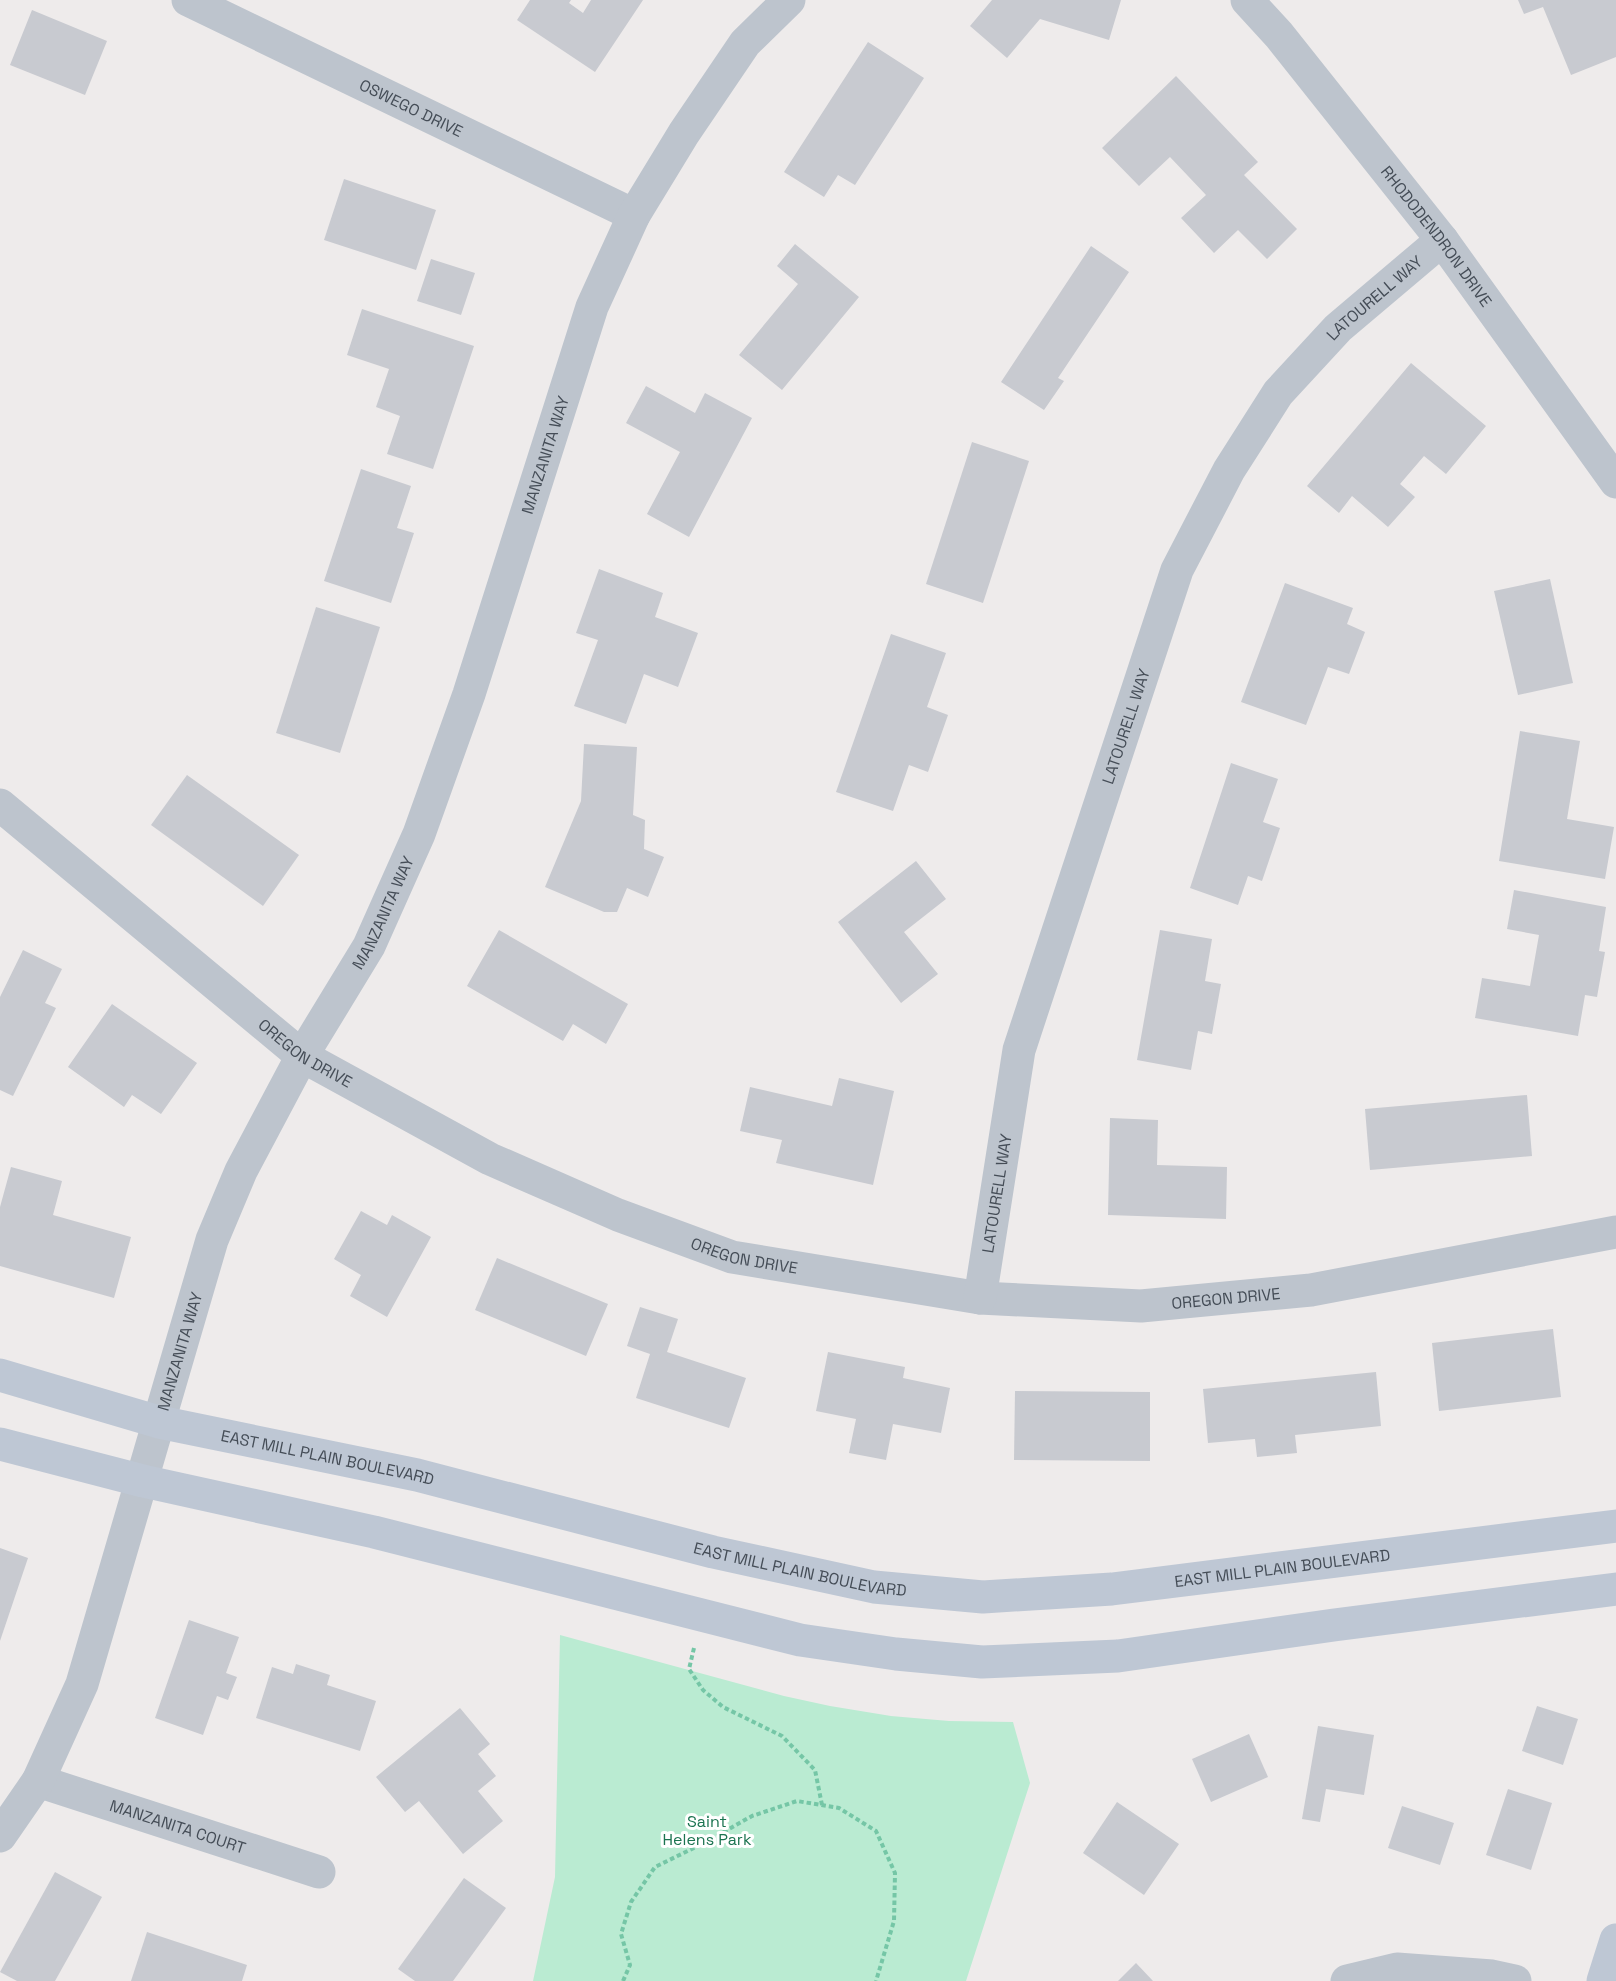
<svg xmlns="http://www.w3.org/2000/svg" width="1616" height="1981" viewBox="0 0 1616 1981" font-family="'Space Grotesk',sans-serif">
<style>
.green{fill:#baebd2}
.building{fill:#c8cad0}
.lines{fill:none;stroke-linecap:round;stroke-linejoin:round}
.path{stroke:#75c6a6;stroke-width:4;stroke-dasharray:4.5 3;stroke-linecap:butt}
.street{stroke:#bdc4cd;stroke-width:33}
.secondary{stroke:#bec7d4;stroke-width:33}
.labels{text-anchor:middle;stroke-width:6;stroke-linejoin:round;paint-order:stroke}
.street-label{font-size:16px;fill:#454d57;stroke:#fff}
.park-label{font-size:16px;fill:#1b7350;stroke:#fff}
</style>
<rect width="100%" height="100%" fill="#eeebeb"/>
<polygon class="green" points="560,1635 784,1696 830,1706 891,1716 949,1721 1013,1722 1030,1783 966,1981 533,1981 555,1877"/>
<g class="building">
<polygon points="530,0 571,0 569,3 583,13 591,0 643,0 595,72 517,20"/>
<polygon points="992,0 1121,0 1109,40 1040,19 1007,58 970,26"/>
<polygon points="1518,0 1616,0 1616,57 1571,75 1543,7 1524,14"/>
<polygon points="32,10 107,41 85,95 10,65"/>
<polygon points="868,42 924,78 855,185 838,175 824,197 784,172"/>
<polygon points="1176,76 1258,162 1244,175 1297,229 1267,259 1238,230 1214,253 1181,218 1206,195 1170,157 1139,186 1102,148"/>
<polygon points="344,179 436,210 416,270 324,240"/>
<polygon points="795,244 859,297 782,390 739,355 798,284 777,266"/>
<polygon points="1091,246 1129,272 1058,378 1064,381 1044,410 1001,382"/>
<polygon points="431,259 475,273 461,315 417,301"/>
<polygon points="362,309 474,346 433,469 387,454 400,416 376,407 389,369 347,355"/>
<polygon points="1411,363 1486,426 1446,474 1424,456 1400,484 1415,497 1388,527 1352,496 1339,513 1307,486"/>
<polygon points="646,386 695,413 705,393 752,418 689,537 647,514 680,452 626,423"/>
<polygon points="972,442 1029,461 983,603 926,584"/>
<polygon points="361,469 411,486 397,528 414,533 391,603 324,581"/>
<polygon points="599,569 663,593 655,617 698,633 678,687 644,674 626,724 574,706 598,640 576,633"/>
<polygon points="1550,579 1573,683 1518,695 1494,591"/>
<polygon points="1285,583 1353,608 1347,624 1365,632 1349,674 1328,667 1306,725 1241,702"/>
<polygon points="316,607 380,627 340,753 276,733"/>
<polygon points="891,634 946,653 927,707 948,715 928,772 909,765 893,811 836,792"/>
<polygon points="1520,731 1580,741 1567,819 1614,827 1605,879 1499,861"/>
<polygon points="584,744 637,747 633,815 645,820 644,849 664,857 648,897 627,888 617,912 604,912 545,887 581,801"/>
<polygon points="1231,763 1278,779 1263,822 1280,828 1262,881 1248,876 1238,905 1190,888"/>
<polygon points="187,775 299,855 263,906 151,825"/>
<polygon points="916,861 946,899 904,932 938,974 901,1003 838,922"/>
<polygon points="1514,890 1606,907 1599,951 1605,952 1597,997 1585,995 1578,1036 1475,1018 1482,978 1530,986 1539,935 1507,929"/>
<polygon points="499,930 628,1004 606,1044 573,1024 563,1041 467,986"/>
<polygon points="1160,930 1212,939 1205,981 1221,984 1212,1034 1198,1031 1191,1070 1137,1060"/>
<polygon points="23,950 62,969 45,1003 56,1008 13,1096 0,1090 0,997"/>
<polygon points="112,1004 197,1063 161,1114 132,1095 124,1107 68,1067"/>
<polygon points="839,1078 894,1091 873,1185 776,1163 782,1140 740,1131 750,1087 832,1106"/>
<polygon points="1527,1095 1532,1156 1370,1170 1365,1109"/>
<polygon points="1110,1118 1158,1120 1157,1165 1227,1167 1226,1219 1108,1215"/>
<polygon points="11,1167 62,1181 53,1215 131,1237 114,1298 0,1266 0,1207"/>
<polygon points="361,1211 387,1225 392,1215 431,1237 387,1317 350,1296 361,1275 334,1259"/>
<polygon points="497,1258 608,1304 586,1356 475,1310"/>
<polygon points="640,1307 678,1319 667,1352 746,1378 729,1428 636,1398 650,1354 627,1346"/>
<polygon points="1553,1329 1561,1397 1439,1411 1432,1343"/>
<polygon points="828,1352 905,1367 903,1378 950,1388 941,1433 893,1424 886,1460 849,1453 856,1419 816,1411"/>
<polygon points="1376,1372 1381,1426 1295,1435 1297,1453 1257,1457 1255,1439 1208,1443 1203,1389"/>
<polygon points="1015,1391 1150,1392 1150,1461 1014,1460"/>
<polygon points="0,1548 28,1558 0,1641"/>
<polygon points="189,1620 239,1637 226,1673 237,1677 228,1700 217,1696 203,1735 155,1718"/>
<polygon points="296,1664 330,1675 327,1685 376,1701 360,1751 256,1718 272,1667 293,1674"/>
<polygon points="1537,1706 1578,1719 1563,1765 1522,1751"/>
<polygon points="460,1708 490,1744 478,1754 496,1776 478,1791 503,1821 463,1854 419,1801 405,1812 376,1777"/>
<polygon points="1318,1726 1374,1735 1364,1795 1326,1789 1320,1822 1302,1819"/>
<polygon points="1249,1734 1268,1777 1211,1802 1192,1759"/>
<polygon points="1508,1789 1552,1803 1531,1870 1486,1855"/>
<polygon points="1117,1802 1179,1844 1144,1895 1083,1853"/>
<polygon points="1402,1806 1454,1823 1440,1865 1388,1848"/>
<polygon points="55,1872 102,1897 55,1981 17,1981 0,1972"/>
<polygon points="464,1878 506,1908 453,1981 415,1981 398,1969"/>
<polygon points="147,1932 247,1965 242,1981 131,1981"/>
<polygon points="1136,1963 1153,1981 1118,1981"/>
</g>
<g class="lines">
<g class="path">
<polyline points="694,1648 689,1669 703,1690 723,1707 782,1736 815,1770 822,1805"/>
<polyline points="623,1981 630,1965 621,1934 631,1902 655,1867 702,1844 752,1816 797,1801 839,1808 876,1831 895,1873 894,1921 876,1981"/>
</g>
<g class="street">
<path id="s1" d="M188 0 634 215"/>
<path id="s2" d="M1247 0 1279 35 1442 240 1616 482"/>
<path id="s3" d="M0 805 302 1056 490 1159 618 1215 732 1257 980 1298 1141 1306 1311 1290 1616 1232"/>
<path id="s4" d="M980 1298 1019 1050 1177 570 1229 470 1278 393 1338 328 1442 240"/>
<path id="s5" d="M38 1781 319 1872"/>
<path id="s6" d="M0 1836 38 1781 82 1684 212 1240 241 1171 302 1056 369 946 419 834 469 694 592 307 634 215 684 133 745 43 789 0"/>
<polyline points="1347,1981 1397,1969 1492,1976 1515,1981"/>
</g>
<g class="secondary">
<path id="s7" d="M0 1375 159 1422 417 1475 713 1552 874 1587 983 1597 1112 1589 1616 1526"/>
<polyline points="0,1444 143,1481 374,1532 800,1640 896,1654 982,1662 1118,1656 1334,1625 1616,1589"/>
<polyline points="1603,1981 1616,1940"/>
</g>
</g>
<g class="labels">
<g class="street-label">
<text dy="6" stroke="none"><textPath href="#s1" startOffset="248">OSWEGO DRIVE</textPath></text>
<text dy="6" stroke="none"><textPath href="#s2" startOffset="303">RHODODENDRON DRIVE</textPath></text>
<text dy="6" stroke="none"><textPath href="#s4" startOffset="1096">LATOURELL WAY</textPath></text>
<text dy="6" stroke="none"><textPath href="#s6" startOffset="1492">MANZANITA WAY</textPath></text>
<text dy="6" stroke="none"><textPath href="#s4" startOffset="592">LATOURELL WAY</textPath></text>
<text dy="6" stroke="none"><textPath href="#s6" startOffset="1006">MANZANITA WAY</textPath></text>
<text dy="6" stroke="none"><textPath href="#s3" startOffset="394">OREGON DRIVE</textPath></text>
<text dy="6" stroke="none"><textPath href="#s4" startOffset="106">LATOURELL WAY</textPath></text>
<text dy="6" stroke="none"><textPath href="#s3" startOffset="880">OREGON DRIVE</textPath></text>
<text dy="6" stroke="none"><textPath href="#s3" startOffset="1366">OREGON DRIVE</textPath></text>
<text dy="6" stroke="none"><textPath href="#s6" startOffset="520">MANZANITA WAY</textPath></text>
<text dy="6" stroke="none"><textPath href="#s7" startOffset="338">EAST MILL PLAIN BOULEVARD</textPath></text>
<text dy="6" stroke="none"><textPath href="#s7" startOffset="824">EAST MILL PLAIN BOULEVARD</textPath></text>
<text dy="6" stroke="none"><textPath href="#s7" startOffset="1310">EAST MILL PLAIN BOULEVARD</textPath></text>
<text dy="6" stroke="none"><textPath href="#s5" startOffset="147">MANZANITA COURT</textPath></text>
</g>
<g class="park-label">
<text x="707" y="1827">Saint<tspan x="707" dy="18">Helens Park</tspan></text>
</g>
</g>
</svg>
